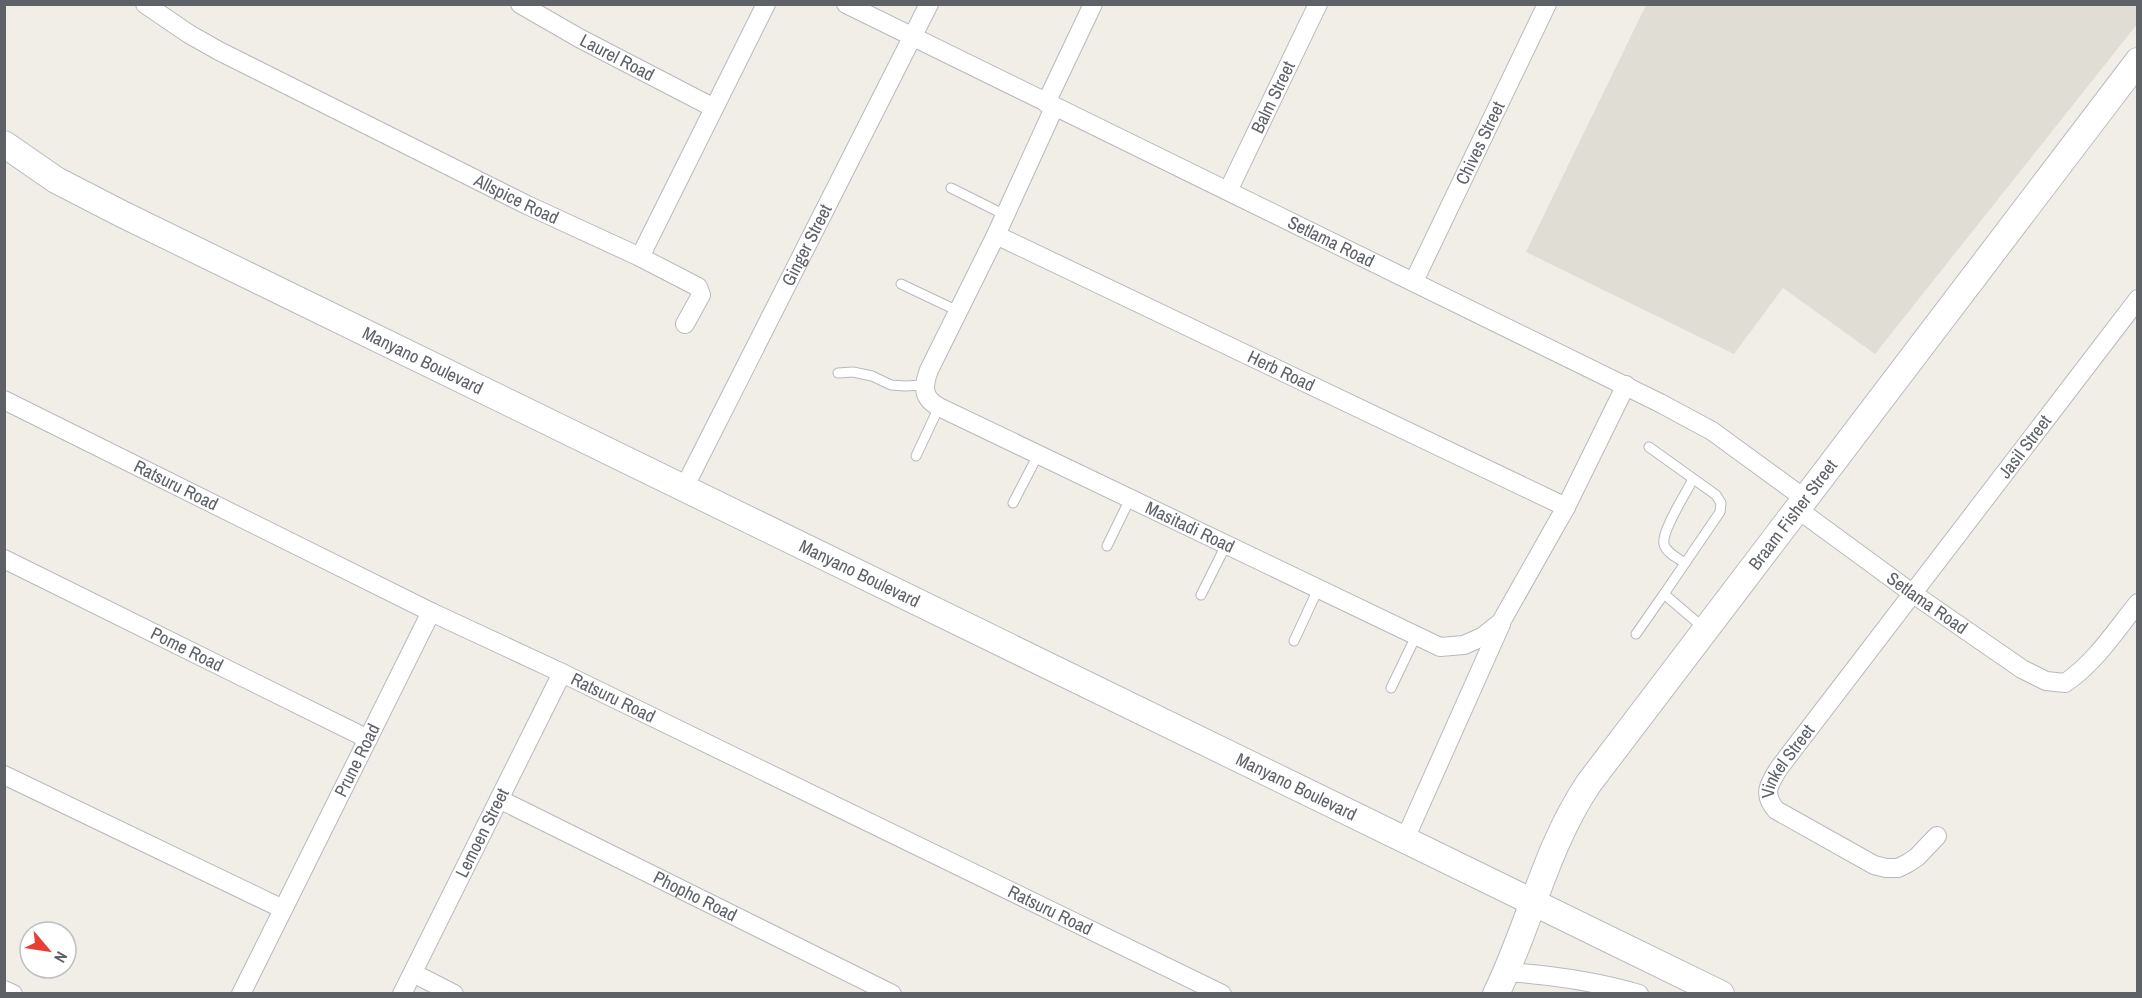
<svg xmlns="http://www.w3.org/2000/svg" width="2142" height="998" viewBox="0 0 2142 998" font-family="'Archivo Narrow',sans-serif">
<style>
.education{fill:#e0ddd4}
.lines{fill:none;stroke-linecap:round;stroke-linejoin:round}
.lane-casing{stroke:#b7b9bd;stroke-width:11}
.street-casing{stroke:#b7b9bd;stroke-width:20}
.secondary-casing{stroke:#b8bbc0;stroke-width:28}
.lane{stroke:#fff;stroke-width:9}
.street{stroke:#fff;stroke-width:18}
.secondary{stroke:#fff;stroke-width:26}
.labels{text-anchor:middle;stroke-width:6;stroke-linejoin:round;paint-order:stroke}
.street-label{font-size:18px;fill:#5e6267;stroke:#fff}
</style>
<rect width="100%" height="100%" fill="#f0eee6"/>
<polygon class="education" points="1646,5 2137,4 2138,23 1875,354 1783,288 1734,354 1526,252"/>
<g class="lines">
<g class="lane-casing">
<g id="lane">
<polyline points="951,188 1005,215"/>
<polyline points="901,284 958,311"/>
<polyline points="838,373 853,372 872,376 891,385 905,386 923,385"/>
<polyline points="1649,447 1716,495 1721,503 1720,512 1664,594"/>
<polyline points="916,456 939,407"/>
<polyline points="1013,503 1038,455"/>
<polyline points="1107,546 1130,499"/>
<path d="M1685 563C1678 558 1666 553 1664 544 1661 531 1687 492 1693 479"/>
<polyline points="1201,595 1226,545"/>
<polyline points="1636,634 1664,594 1705,629"/>
<polyline points="1294,641 1318,589"/>
<polyline points="1391,688 1416,636"/>
</g>
</g>
<g class="street-casing">
<g id="street">
<path id="s1" d="M145 4 189 34 219 51 527 205 640 257 698 287 701 295 685 324"/>
<path id="s2" d="M520 4 579 38 714 108"/>
<path id="s3" d="M846 4 1660 403 1712 431 1804 498"/>
<polyline points="1046,103 1093,4"/>
<path id="s4" d="M1054 108 996 235 929 370C923 386 922 398 939 407L1440 647 1464 645 1482 637 1501 622 1566 507 1626 385"/>
<path id="s5" d="M1228 191 1318 4"/>
<path id="s6" d="M996 235 1566 507"/>
<polyline points="640,257 766,4"/>
<path id="s7" d="M1414 281 1547 4"/>
<path id="s8" d="M4 400 431 612 562 673 1222 994"/>
<path id="s9" d="M684 488 929 4"/>
<path id="s10" d="M1796 508 1912 593 2022 669 2046 681 2065 683C2095 663 2115 631 2138 603"/>
<path id="s11" d="M4 559 368 739"/>
<polyline points="4,775 283,909"/>
<path id="s12" d="M499 799 892 994"/>
<path id="s13" d="M1937 836 1917 857 1908 863 1898 868H1886L1874 865 1776 810C1762 794 1769 784 1779 768L2138 299"/>
<polyline points="1405,839 1501,624"/>
<path d="M1506 972C1552 975 1595 981 1639 994"/>
<polyline points="413,973 454,994"/>
<polyline points="4,990 13,994"/>
<path id="s14" d="M241 994 431 612"/>
<path id="s15" d="M402 994 562 673"/>
</g>
</g>
<g class="secondary-casing">
<g id="secondary">
<path id="s16" d="M4 144 56 180 122 214 1721 994"/>
<path id="s17" d="M1496 994C1530 925 1545 848 1589 783L2138 61"/>
</g>
</g>
<use href="#lane" class="lane"/>
<use href="#street" class="street"/>
<use href="#secondary" class="secondary"/>
</g>
<g class="labels">
<g class="street-label">
<text dy="6" stroke="none"><textPath href="#s2" startOffset="111">Laurel Road</textPath></text>
<text dy="6" stroke="none"><textPath href="#s5" startOffset="104">Balm Street</textPath></text>
<text dy="6" stroke="none"><textPath href="#s7" startOffset="153">Chives Street</textPath></text>
<text dy="6" stroke="none"><textPath href="#s1" startOffset="420">Allspice Road</textPath></text>
<text dy="6" stroke="none"><textPath href="#s3" startOffset="540">Setlama Road</textPath></text>
<text dy="6" stroke="none"><textPath href="#s9" startOffset="272">Ginger Street</textPath></text>
<text dy="6" stroke="none"><textPath href="#s16" startOffset="472">Manyano Boulevard</textPath></text>
<text dy="6" stroke="none"><textPath href="#s6" startOffset="316">Herb Road</textPath></text>
<text dy="6" stroke="none"><textPath href="#s13" startOffset="639">Jasil Street</textPath></text>
<text dy="6" stroke="none"><textPath href="#s8" startOffset="192">Ratsuru Road</textPath></text>
<text dy="6" stroke="none"><textPath href="#s17" startOffset="568">Braam Fisher Street</textPath></text>
<text dy="6" stroke="none"><textPath href="#s4" startOffset="612">Masitadi Road</textPath></text>
<text dy="6" stroke="none"><textPath href="#s16" startOffset="958">Manyano Boulevard</textPath></text>
<text dy="6" stroke="none"><textPath href="#s10" startOffset="162">Setlama Road</textPath></text>
<text dy="6" stroke="none"><textPath href="#s11" startOffset="204">Pome Road</textPath></text>
<text dy="6" stroke="none"><textPath href="#s8" startOffset="678">Ratsuru Road</textPath></text>
<text dy="6" stroke="none"><textPath href="#s14" startOffset="261">Prune Road</textPath></text>
<text dy="6" stroke="none"><textPath href="#s13" startOffset="244">Vinkel Street</textPath></text>
<text dy="6" stroke="none"><textPath href="#s16" startOffset="1444">Manyano Boulevard</textPath></text>
<text dy="6" stroke="none"><textPath href="#s15" startOffset="180">Lemoen Street</textPath></text>
<text dy="6" stroke="none"><textPath href="#s12" startOffset="219">Phopho Road</textPath></text>
<text dy="6" stroke="none"><textPath href="#s8" startOffset="1164">Ratsuru Road</textPath></text>
</g>
</g>
<rect width="2142" height="998" fill="none" stroke="#5e6267" stroke-width="12"/>
<g transform="translate(48 950) rotate(119)"><circle r="28" fill="#ffffff" stroke="#bfc0c2" stroke-width="1.5"/>
<path d="M0-4.5L10 22L0 15L-10 22Z" fill="#e83f34"/>
<text y="-9" font-size="16" font-weight="bold" text-anchor="middle" fill="#5e6267">N</text>
</g>
</svg>
